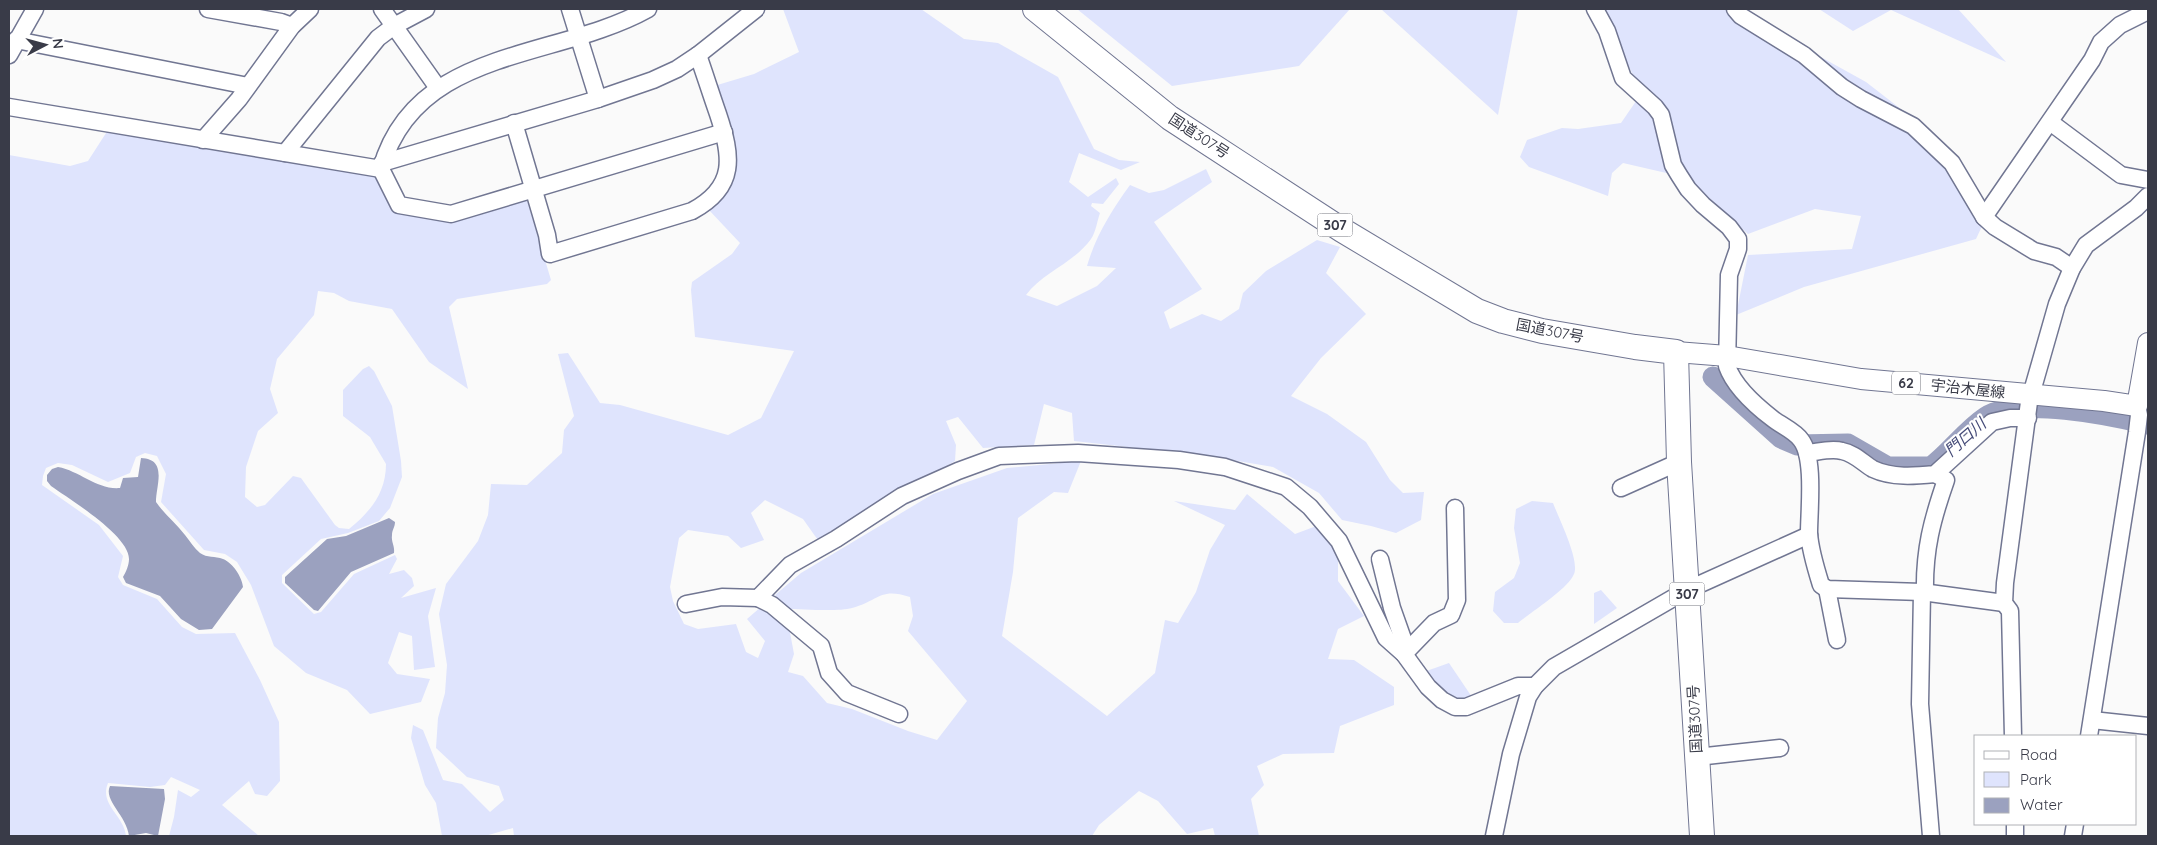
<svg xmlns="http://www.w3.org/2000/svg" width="2157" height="845" viewBox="0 0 2157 845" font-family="Quicksand,'Noto Sans JP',sans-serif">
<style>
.green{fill:#dfe4fd}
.water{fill:#9ba1bf}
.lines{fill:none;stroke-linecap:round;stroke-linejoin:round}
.river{stroke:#9ba1bf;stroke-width:21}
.minor-casing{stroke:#717692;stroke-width:19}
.major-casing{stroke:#717692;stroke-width:22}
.highway-casing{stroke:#717692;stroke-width:26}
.minor{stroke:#fff;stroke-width:16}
.major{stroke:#fff;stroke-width:20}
.highway{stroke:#fff;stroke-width:24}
.labels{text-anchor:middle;stroke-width:4;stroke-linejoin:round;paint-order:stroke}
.shield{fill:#fff;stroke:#74767f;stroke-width:1}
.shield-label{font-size:14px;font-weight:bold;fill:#393b48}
.street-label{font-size:15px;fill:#393b48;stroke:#fff}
.water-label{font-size:16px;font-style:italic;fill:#454b78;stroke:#fff}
</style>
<rect width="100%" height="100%" fill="#fafafa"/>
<g class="green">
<path d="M783 9H921L964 39 998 43 1058 77 1094 149 1119 160 1140 162 1121 170 1079 153 1069 182 1088 197 1116 178 1119 184 1103 204 1092 203 1091 206 1100 213C1097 221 1096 232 1091 239 1074 263 1043 272 1026 295L1057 306 1097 286 1116 268 1087 266C1096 235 1112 210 1130 185L1149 193 1164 190 1206 169 1212 182 1154 222 1202 289 1164 312 1170 329 1202 314 1221 321 1239 309 1243 293 1266 271 1317 240 1340 247 1326 273 1366 314 1321 358 1291 396 1327 414 1366 442 1390 480 1403 493 1424 492 1421 520 1396 533 1371 526 1342 520 1319 493 1273 467 1208 456 1074 441 1072 413 1044 404 1034 445 983 448 958 417 946 421 956 445 955 461 820 543 803 519 765 500 751 513 764 540 741 548 728 536 688 530 679 538 670 587 673 601 684 624 698 629 736 624 746 652 758 658 765 641 747 619 762 606 789 627 794 654 788 672 803 676 827 703 852 709 908 731 937 740 967 701 908 631 913 616 910 597C879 587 879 601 852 608 838 612 802 609 786 609L775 595 801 573 933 494 1007 468 1081 461 1068 493 1054 492 1018 518 1013 572 1002 636 1107 716 1155 673 1165 620 1178 623 1196 592 1210 550 1225 525 1174 501 1235 510 1247 494 1295 534 1319 525 1338 551V581L1364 616 1338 629 1328 659 1354 660 1394 687V705L1340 726 1334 753 1283 754 1257 766 1264 785 1251 799 1259 836H1215L1213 828 1187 834 1158 801 1139 791 1099 825 1092 836H514L513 828 485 836H442L436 803 425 785 411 738 413 725 423 730 443 780 462 784 490 812 504 800 499 786 467 777 436 748 438 718 445 693 447 665 439 614 446 584 478 541 488 515 491 484 527 485 562 453 564 430 574 416 558 354 568 353 600 403 620 405 728 435 761 418 794 351 695 337 691 290 692 282 732 254 740 243 708 209 723 193 714 86 754 74 799 52Z"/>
<polygon points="1077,9 1350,9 1299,66 1172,86"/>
<polygon points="1381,9 1518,9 1498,115"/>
<polygon points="1601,9 1734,9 1866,82 1924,127 1983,224 1976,239 1804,287 1736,315 1748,255 1852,249 1861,216 1815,209 1748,234 1688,178 1623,163 1612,173 1608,196 1529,167 1520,157 1527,140 1562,128 1578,129 1621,123 1645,88 1632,73"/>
<polygon points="1819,9 1958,9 2006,62 1891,10 1853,31"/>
<path d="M108 130 377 176 392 210 452 219 527 200 551 280 547 284 457 299 449 307 468 389 429 362 392 309 349 301 334 293 318 291 314 315 277 359 270 389 278 413 258 431 246 467 245 497 257 507 265 505 293 476 301 478 335 525 339 528 349 529C370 512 386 493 386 464L370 437 343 416V390L363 369 369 366 374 371 392 406 401 461 402 477 390 508 379 521 348 533 321 539 282 575V583L314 614 321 612 354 574 395 555 397 559 389 574 404 570 412 578 414 586 401 598 436 588 428 616 435 667 414 670 412 636 399 632 388 663 397 674 430 679 421 702 370 714 347 690 306 673 274 646 251 585 237 562 225 554 204 550 161 502 166 474 157 456 145 453 136 457 130 473 108 482 72 465 58 463 46 468 43 476 42 485 99 525 123 556 118 577 123 585 157 599 182 627 196 634 235 633 260 680 279 722 280 781 267 796 255 794 249 781 222 805 259 836H169L174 817 178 790 191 797 200 790 171 777 165 785 150 787 108 783C99 805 124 815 126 836H9V155L70 166 88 161Z"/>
<path d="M1532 501 1553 503C1559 519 1580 560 1574 574 1568 589 1531 612 1518 623H1504L1493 611 1495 592 1514 578 1520 563 1514 528 1516 509Z"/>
<polygon points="1601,590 1617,608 1594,624 1594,593"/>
<polygon points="1449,663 1476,703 1466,707 1418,674"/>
</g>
<g class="water">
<path d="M141 458C168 459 156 485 156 502 164 514 176 523 185 535 190 541 194 548 200 553 207 558 215 556 223 559 233 563 242 577 243 587L212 629 199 630 181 619 160 596 126 583 123 577C126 572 129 565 129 559 129 535 69 499 51 486L47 481V475L52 469 58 467C80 471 97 490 120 488L123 478 138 477Z"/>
<path d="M389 518 395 522C395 527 392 530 392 535 391 542 395 546 394 553L351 572 318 611 314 610 285 583V577L327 539 346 536Z"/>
<path d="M110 786 164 789 165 799 158 836 146 833 129 836C127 816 103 800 110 786Z"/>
</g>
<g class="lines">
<path class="river" d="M1713 377 1781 438 1797 445 1848 444 1888 467H1931C1951 452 1965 431 1986 417 2018 396 2111 415 2148 424"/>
<g class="minor-casing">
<g id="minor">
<polyline points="208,9 281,22 292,26"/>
<polyline points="382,9 438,88"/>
<polyline points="570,9 598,99"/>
<path d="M648 9C557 60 415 47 381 169L399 205 451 214 724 132"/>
<path d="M1595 9 1607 31 1623 78 1655 107 1661 115 1673 165 1679 175 1688 189 1703 205 1729 227 1738 239V249L1729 275 1727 366C1734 386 1756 406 1773 419 1782 426 1795 431 1801 440 1815 458 1809 510 1809 533 1810 550 1816 569 1821 585L1827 589 1922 592 2004 603"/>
<polyline points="1735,9 1741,16 1804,55 1842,87 1861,99 1913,126 1952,163 1984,217 1995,227 2034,251 2056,257 2072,268"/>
<polyline points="16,40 248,86"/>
<polyline points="9,55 35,9"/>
<polyline points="9,107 381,169"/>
<polyline points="2050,122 2121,175 2148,180"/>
<path d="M514 123 547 235 550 254 692 211C737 187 732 156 718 114 711 94 705 75 698 55"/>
<polyline points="203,140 239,99 292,26 310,9"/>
<polyline points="285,153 378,38 394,26 426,9"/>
<polyline points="382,163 598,99 653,80 677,69 698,55 756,9"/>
<polyline points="1984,217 2092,60 2101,42 2120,25 2148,11"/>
<path d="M1807 453C1818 452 1831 448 1842 451 1854 453 1863 463 1873 469 1892 478 1915 476 1935 474L1992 422 2010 418H2028"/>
<polyline points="1621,488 1679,462"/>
<polyline points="1380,559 1392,608 1404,642 1404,654"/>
<polyline points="1827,589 1837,640"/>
<polyline points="1922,592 1920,704 1931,836"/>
<path d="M1925 593C1924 550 1932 520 1946 480L1935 474"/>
<polyline points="758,598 772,605 821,646 829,673 847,693 899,714"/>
<polyline points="686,604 722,597 758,598 790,565 836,539 902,496 958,471 999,456 1078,453 1179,460 1225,467 1286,487 1310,507 1339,541 1386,638 1404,654 1428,687 1442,700 1455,707 1466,707 1518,686 1535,686"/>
<polyline points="1404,654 1434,623 1451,615 1457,600 1455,508"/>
<polyline points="2092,720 2148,726"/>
<polyline points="2013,736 2010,611 2004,603 2005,583 2029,402 2057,304 2072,268 2086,245 2136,208 2148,196"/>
<polyline points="2089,736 2137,432 2139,415 2137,406"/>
<polyline points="1697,757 1780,748"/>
<polyline points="2015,824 2015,836"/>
<polyline points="1494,836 1511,754 1528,697 1535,686 1554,667 1687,590 1809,535"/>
<polyline points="2073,836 2075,824"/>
</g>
</g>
<g class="major-casing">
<polyline id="major" points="1676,352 1727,356 1861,379 2104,401 2137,406 2148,343"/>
</g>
<g class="highway-casing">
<polyline id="highway" points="1035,9 1170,118 1342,230 1477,311 1503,321 1542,331 1635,347 1676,352 1679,462 1702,836"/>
</g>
<use href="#minor" class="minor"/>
<use href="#major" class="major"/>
<use href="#highway" class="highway"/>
</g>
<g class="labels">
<g class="shield">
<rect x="1317.5" y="213.5" width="35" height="23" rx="4"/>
<rect x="1892" y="371.5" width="28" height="23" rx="4"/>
<rect x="1669.5" y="582.5" width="35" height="23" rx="4"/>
</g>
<g class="shield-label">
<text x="1335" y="230">307</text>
<text x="1906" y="388">62</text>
<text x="1687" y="599">307</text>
</g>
<g class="street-label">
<text transform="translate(1199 136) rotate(33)" y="5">国道307号</text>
<text transform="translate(1550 331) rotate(11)" y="5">国道307号</text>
<text transform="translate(1968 389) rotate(6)" y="5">宇治木屋線</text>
<text transform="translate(1695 719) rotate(-93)" y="5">国道307号</text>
</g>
<g class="water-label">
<text transform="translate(1965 437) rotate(-41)" y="6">門口川</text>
</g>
</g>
<rect width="2157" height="845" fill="none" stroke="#393b48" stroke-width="20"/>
<rect x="1974" y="735" width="162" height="90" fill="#ffffff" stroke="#b0b1b6"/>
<rect x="1984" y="751" width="25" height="8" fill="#ffffff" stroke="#b0b1b6"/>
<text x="2020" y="760" font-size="15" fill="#393b48">Road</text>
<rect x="1984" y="772" width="25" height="15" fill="#dfe4fd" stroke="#b0b1b6"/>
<text x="2020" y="785" font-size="15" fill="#393b48">Park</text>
<rect x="1984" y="798" width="25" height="15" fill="#9ba1bf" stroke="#b0b1b6"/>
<text x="2020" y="810" font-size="15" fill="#393b48">Water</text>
<g transform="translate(45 45) rotate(84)" stroke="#ffffff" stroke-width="4" paint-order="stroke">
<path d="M0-4L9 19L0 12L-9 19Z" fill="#393b48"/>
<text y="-8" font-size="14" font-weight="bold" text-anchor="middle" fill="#393b48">N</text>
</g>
</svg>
